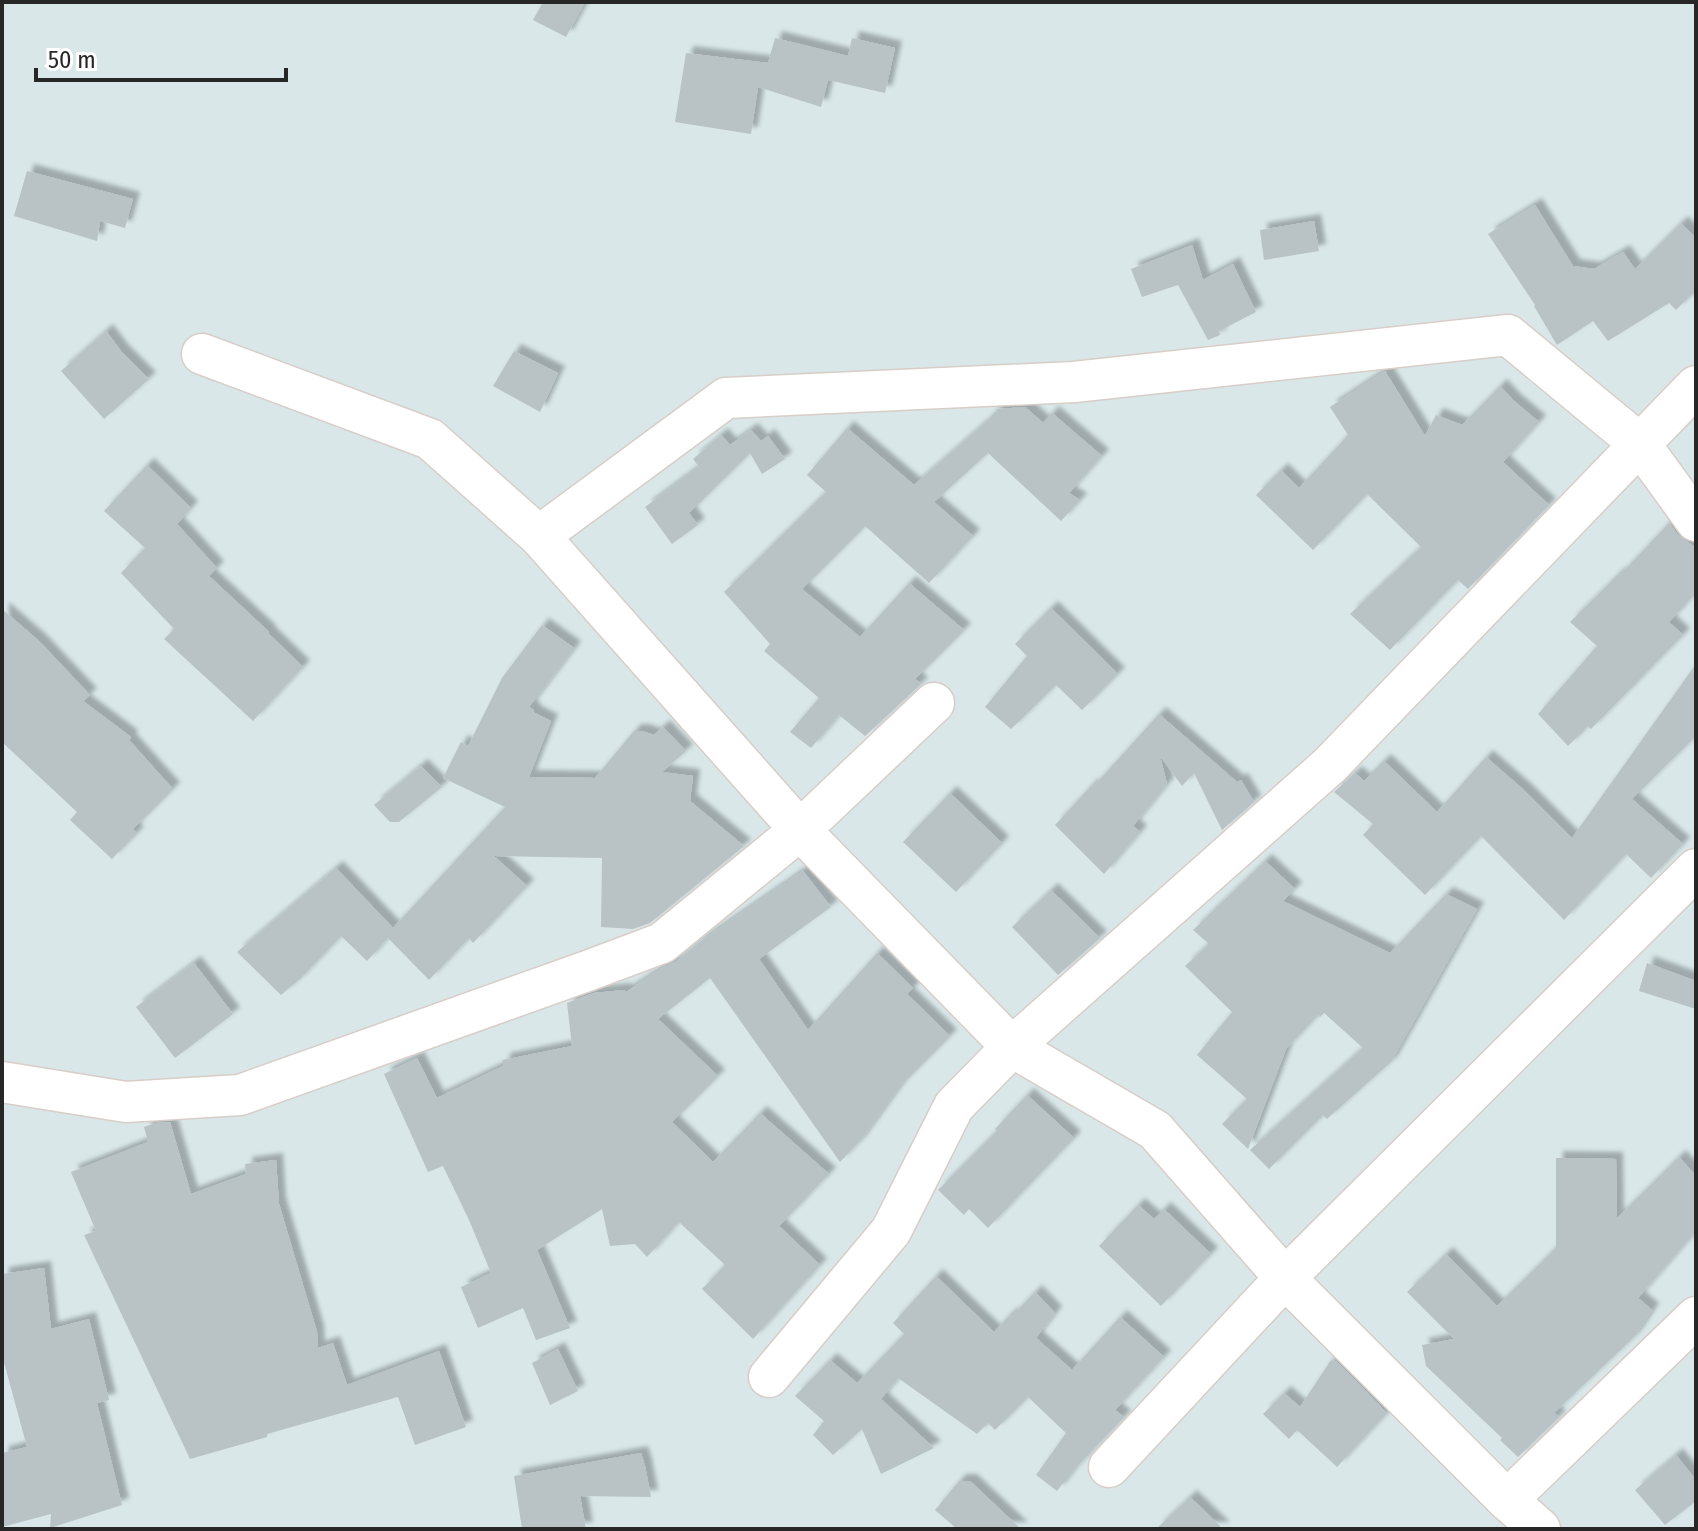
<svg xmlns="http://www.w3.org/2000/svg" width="1698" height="1531" viewBox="0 0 1698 1531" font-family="'Fira Sans Condensed',sans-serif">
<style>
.building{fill:#b9c2c4;filter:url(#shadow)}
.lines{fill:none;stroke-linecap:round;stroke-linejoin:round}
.street-casing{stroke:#d8cdc8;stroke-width:43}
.street{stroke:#fff;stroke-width:40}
</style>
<defs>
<filter id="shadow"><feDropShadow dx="7" dy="-7" stdDeviation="2" flood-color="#0004"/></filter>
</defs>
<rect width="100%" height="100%" fill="#d9e7e9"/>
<g class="building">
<polygon points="543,2 585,2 566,37 533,20"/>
<polygon points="775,38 848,56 852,38 895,48 885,93 828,80 821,107 758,87 751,134 675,122 686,53 768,63"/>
<polygon points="27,171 133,199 125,228 100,221 97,241 14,216"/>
<polygon points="1535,205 1573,266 1594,269 1623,252 1635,269 1681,223 1696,238 1696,290 1676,310 1669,303 1608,341 1593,321 1557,345 1534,306 1535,305 1488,234"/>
<polygon points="1314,221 1319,251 1264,260 1260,230"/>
<polygon points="1192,245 1203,280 1233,264 1256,312 1219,331 1220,335 1208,340 1178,285 1142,297 1131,269"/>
<polygon points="106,331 121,351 149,379 104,419 61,371"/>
<polygon points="514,351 558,373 540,412 493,386"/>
<polygon points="1385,371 1425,436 1436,415 1462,425 1500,386 1513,400 1539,422 1503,462 1549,505 1468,589 1458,580 1390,650 1350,614 1421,547 1367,494 1313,550 1256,495 1281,470 1299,488 1348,435 1330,407"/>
<polygon points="1025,407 1043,423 1052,413 1102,456 1069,493 1080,500 1061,521 988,453 934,502 973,536 929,583 865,526 802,589 860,637 909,583 964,630 915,679 921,684 865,736 839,715 811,748 790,732 819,698 764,651 770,644 724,592 826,492 807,475 847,428 914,485 986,422 998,409"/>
<polygon points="751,430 761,441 760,442 768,436 785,459 762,474 750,453 689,513 698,525 672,544 645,507 699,467 693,459 721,435 730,445"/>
<polygon points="147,465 191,508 177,524 217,568 209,576 269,632 268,633 303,667 253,721 164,639 174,629 121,573 145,548 104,511"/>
<polygon points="1669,523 1678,535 1696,548 1696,593 1669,622 1683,635 1591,729 1588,726 1568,746 1538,714 1597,646 1570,622 1619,574 1620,575"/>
<polygon points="1051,608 1118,674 1082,710 1056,685 1011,729 985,707 1027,656 1015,644"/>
<polygon points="2,609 39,641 90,695 83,701 131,737 129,740 173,789 133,829 137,833 112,859 70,820 77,812 2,742"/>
<polygon points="542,625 574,648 529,707 534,710 533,712 551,721 529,777 595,778 634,731 642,731 654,735 663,727 686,751 662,772 693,776 690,801 744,846 650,923 633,929 601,927 602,858 494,856 527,886 473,943 469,938 429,980 388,938 367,961 341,936 301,978 281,995 237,952 336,868 393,928 505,807 443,778 461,742 468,746 502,678"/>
<polygon points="1696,664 1696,736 1632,799 1683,844 1651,878 1626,854 1564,920 1481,836 1425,895 1363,835 1373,824 1334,792 1355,773 1364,781 1384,761 1437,812 1486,757 1525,791 1572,838"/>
<polygon points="1159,714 1237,782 1241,780 1254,802 1222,830 1194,773 1182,786 1160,756 1167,784 1133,826 1140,832 1104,874 1055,825 1091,786 1093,787"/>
<polygon points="421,766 442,787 399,822 390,822 374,805"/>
<polygon points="950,793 1002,843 956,892 903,842"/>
<polygon points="1265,861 1295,889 1283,901 1390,953 1446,894 1477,909 1391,1062 1327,1119 1323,1115 1269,1169 1250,1150 1363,1048 1324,1013 1320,1017 1318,1015 1286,1049 1248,1149 1222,1124 1247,1099 1197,1055 1232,1012 1185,966 1209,944 1193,930"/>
<polygon points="803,871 831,907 759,959 808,1030 877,953 913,988 907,994 950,1036 899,1087 860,1141 840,1162 710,978 658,1019 718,1076 672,1122 713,1162 760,1113 829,1174 779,1226 820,1265 753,1339 702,1289 725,1265 679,1222 647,1257 635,1244 610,1246 602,1209 537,1250 570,1328 536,1340 523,1308 478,1328 461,1287 491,1273 469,1220 443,1166 428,1172 384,1074 417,1058 437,1098 503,1066 503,1060 572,1046 567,1003 594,993 624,990 626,992 662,968 677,961 701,941"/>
<polygon points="1051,890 1100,938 1058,975 1012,927"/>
<polygon points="194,963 233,1014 175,1058 136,1007"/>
<polygon points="1647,963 1696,981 1696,1009 1639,991"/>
<polygon points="1027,1095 1074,1138 988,1228 969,1209 964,1215 938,1190 997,1131 995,1129"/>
<polygon points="170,1122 191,1194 246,1174 245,1164 276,1160 279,1204 317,1332 318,1348 333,1343 347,1385 439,1351 466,1427 415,1445 398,1397 267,1434 267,1437 190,1459 84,1235 96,1231 71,1172 148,1142 144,1127 156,1123"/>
<polygon points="1679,1157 1696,1176 1696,1231 1638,1298 1652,1310 1634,1337 1554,1413 1559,1417 1518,1457 1500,1440 1502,1438 1426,1366 1422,1345 1454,1339 1407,1292 1446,1254 1497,1306 1556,1248 1556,1158 1616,1159 1617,1218"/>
<polygon points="1138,1205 1154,1219 1164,1209 1211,1254 1161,1306 1099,1246"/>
<polygon points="44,1268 51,1329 89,1319 109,1400 97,1403 122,1505 50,1528 51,1514 2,1527 2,1453 27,1447 2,1355 2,1274"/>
<polygon points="936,1276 994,1332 1010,1315 1012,1316 1035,1292 1055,1313 1036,1338 1072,1370 1120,1317 1164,1357 1115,1410 1124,1417 1072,1472 1057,1491 1036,1475 1066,1433 1028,1397 995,1430 988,1423 977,1434 898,1378 881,1399 934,1448 881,1474 862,1429 833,1455 813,1435 824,1421 795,1396 830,1360 857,1383 904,1334 893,1323"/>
<polygon points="558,1349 578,1391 550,1405 532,1363"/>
<polygon points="1331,1360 1337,1362 1387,1413 1337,1467 1297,1430 1289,1439 1263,1414 1284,1393 1300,1407"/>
<polygon points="641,1453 645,1466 651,1497 580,1496 586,1529 522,1529 514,1476"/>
<polygon points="1676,1455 1696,1480 1696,1501 1665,1525 1635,1490"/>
<polygon points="959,1481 970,1481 1021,1529 957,1529 935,1510"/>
<polygon points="1190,1497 1223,1529 1156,1529"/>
</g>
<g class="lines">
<g class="street-casing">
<g id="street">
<polyline points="202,354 430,439 539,536 800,830 1012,1047 1155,1130 1285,1278 1507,1500 1540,1529"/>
<polyline points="539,536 726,398 1074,382 1508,335 1640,444 1696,521"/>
<polyline points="2,1082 126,1102 240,1095 590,970 662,943 800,830 934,703"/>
<polyline points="769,1377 891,1231 954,1106 1012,1047 1330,765 1696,386"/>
<polyline points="1109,1467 1285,1278 1696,869"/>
<polyline points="1507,1500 1696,1317"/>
</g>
</g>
<use href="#street" class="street"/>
</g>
<rect width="1698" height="1531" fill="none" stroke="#272727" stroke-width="8"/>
<path d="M36 68v12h250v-12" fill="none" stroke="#272727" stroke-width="4"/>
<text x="48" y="68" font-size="24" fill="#272727" stroke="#ffffff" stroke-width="6" paint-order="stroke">50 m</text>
</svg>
